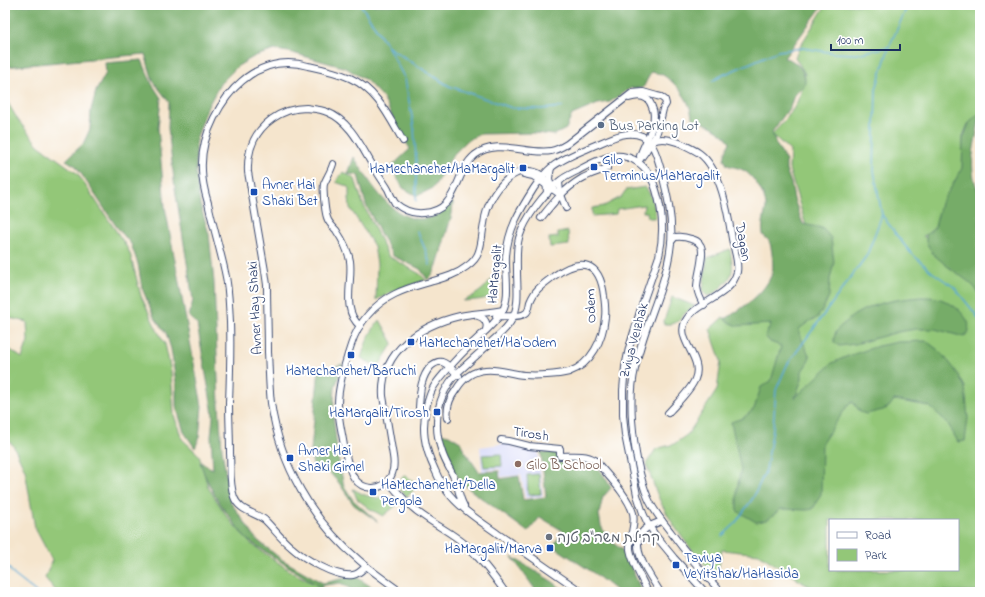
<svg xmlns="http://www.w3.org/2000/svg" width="985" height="597" viewBox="0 0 985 597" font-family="'Indie Flower','Playpen Sans Hebrew',sans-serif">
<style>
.built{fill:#d6d8f8}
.green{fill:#93c778;stroke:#577b6b;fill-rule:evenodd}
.forest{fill:#76ac68;stroke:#486e63}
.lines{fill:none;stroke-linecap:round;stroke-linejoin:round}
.stream{stroke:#5aa9d4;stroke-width:1.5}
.minor-casing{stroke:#3c4a6f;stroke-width:8}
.minor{stroke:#fff;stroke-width:6}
.service-dot{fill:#5c6f8a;stroke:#fff;stroke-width:1.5}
.transit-dot{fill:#1a4fb4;stroke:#fff;stroke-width:1.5}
.education-dot{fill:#8d6e63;stroke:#fff;stroke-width:1.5}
.worship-dot{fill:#6b7280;stroke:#fff;stroke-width:1.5}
.labels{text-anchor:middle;stroke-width:4;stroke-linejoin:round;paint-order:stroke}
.service-label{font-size:14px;fill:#4e5e75;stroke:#fff;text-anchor:start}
.transit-label{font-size:14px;fill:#164399;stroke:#fff;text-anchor:start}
.street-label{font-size:14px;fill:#1b2f5e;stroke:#fff}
.education-label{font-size:14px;fill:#785e54;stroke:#fff;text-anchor:start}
.worship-label{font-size:14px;fill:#5b616d;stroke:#fff;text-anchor:start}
</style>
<rect width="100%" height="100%" fill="#fff"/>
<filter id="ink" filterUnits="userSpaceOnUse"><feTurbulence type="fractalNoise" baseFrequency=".025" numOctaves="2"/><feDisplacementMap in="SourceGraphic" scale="8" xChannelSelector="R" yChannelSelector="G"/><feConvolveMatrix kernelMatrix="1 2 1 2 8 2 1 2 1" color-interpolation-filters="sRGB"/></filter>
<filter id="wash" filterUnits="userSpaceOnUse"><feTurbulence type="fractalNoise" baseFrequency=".012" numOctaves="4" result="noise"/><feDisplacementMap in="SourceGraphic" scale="16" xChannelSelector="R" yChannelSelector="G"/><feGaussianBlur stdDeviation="0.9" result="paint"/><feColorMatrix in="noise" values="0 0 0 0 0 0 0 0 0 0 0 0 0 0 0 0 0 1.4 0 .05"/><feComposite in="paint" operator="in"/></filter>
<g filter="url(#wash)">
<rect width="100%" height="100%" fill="#f5e5cd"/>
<polygon class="built" points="508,443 515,447 528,451 538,451 543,496 525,498 521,475 501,477 500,469 482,471 480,447"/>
<g class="green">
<path d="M826 5H980V112L968 124 963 136V171L938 230 923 236 980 277V591L820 592 803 583 759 554 722 550 717 577C697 557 678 535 665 510 657 498 652 478 646 464L656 449 674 444 688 434 717 390 721 361 710 329 722 318H809L807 229 789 169 790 151 772 134C779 127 786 120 791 112 799 102 803 87 805 74L795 57 802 43ZM830 520H958V570H830Z"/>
<polygon points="5,98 18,120 38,145 77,173 125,244 130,253 141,296 156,328 165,344 171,371 174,415 182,439 199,455 208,487 228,518 250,543 293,573 330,592 57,592 45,578 52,560 35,528 25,470 13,445 5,438 5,346 22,358 28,341 27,322 5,317"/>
<path d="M343 172 355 179 363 204 388 256 420 274 426 280C408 286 392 291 376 300L377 264 374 246 350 208 349 198V187L336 182Z"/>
<path d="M645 187C653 196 654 206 656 218H648L647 212H643L644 205 617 209 616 214 592 216V208L604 206 621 197 626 190Z"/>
<polygon points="568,231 569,245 550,247 549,238 558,237 558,233"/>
<path d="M730 249C733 269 736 275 718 290 715 293 712 295 707 296L704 293 703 289 707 258Z"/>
<path d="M497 273C498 301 487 299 463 301 479 294 487 286 497 273Z"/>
<polygon points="672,297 695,306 684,314 679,321 671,324 663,324"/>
<path d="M380 320 393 343 378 367 361 358C366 342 369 333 380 320Z"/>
<polygon points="501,454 502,466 484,467 482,455"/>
<polygon points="539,474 541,494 528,495 527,475"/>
<polygon points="404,475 419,484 407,497 397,486"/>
<path d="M353 489C359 492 365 496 372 497 384 500 387 496 398 504L383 516 370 509 357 499Z"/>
</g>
<g class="forest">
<path d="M5 5H823L784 58C794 59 804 69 805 79 805 82 805 84 804 86L794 95 790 107 772 132 776 144 786 161V170L791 183 794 199 803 224 822 228 831 238 834 262 830 279 829 296 823 309 817 318 810 321 799 329V333L810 357 808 362 802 371V379L795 398 832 363 848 356 878 346 898 342 926 341 937 349 949 362 958 374 965 387 968 418 965 441 958 442 947 422 929 406 894 400 889 407 883 410 866 414 860 412 853 402 848 405 822 443 821 494 813 509 807 510 781 509 767 520 756 522 737 511V489L741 469 731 422 743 418 754 409 761 387 771 381 781 346 770 342 765 336 771 324 737 326 725 320 727 318C745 306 764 294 772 274 774 269 772 246 769 241 767 238 764 238 763 234 761 228 765 214 766 207 766 196 754 177 745 171 740 168 733 167 727 165L724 159 726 151 730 142C722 130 705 123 692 118 691 101 677 84 663 75 659 73 655 73 651 72L643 88H631L610 102 598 104 572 115 566 129 554 135 534 133 480 134 468 140 453 155 433 188 417 196 403 188 391 167 410 149 396 124 383 98 366 80 346 68 289 52 275 50 255 56 238 66 220 84 207 108 196 140V175L200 204 209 234 214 282 219 404 222 449 230 501 256 539 281 559 323 583 355 576 379 592H356L340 583 318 586 246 539 223 508 214 494 205 476 200 462 213 469 211 437 213 416 212 408 197 324 189 317 193 300 175 188 168 128 169 102 153 81 145 54 5 67Z"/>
<polygon points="142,60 152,84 161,98 158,128 165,207 202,406 199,439 195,448 184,432 176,406 176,383 171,349 166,333 154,317 142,288 138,264 131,244 116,226 76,166 66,160 83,144 90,129 91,110 96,91 106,73 105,63"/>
<path d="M979 113H980V117C975 146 966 166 980 195V297L976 289 969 282 947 266 933 254 926 242V235L935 227 941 203 952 186 962 168 963 139 969 123Z"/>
<path d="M354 157C371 184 399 235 439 214 444 211 448 206 453 202L452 214 437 265 433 275 428 280 420 269 393 256 381 235 366 205 358 175 348 174Z"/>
<path d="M921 297C927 297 932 297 937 298 949 301 962 310 968 322 969 324 968 328 969 331L964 337 935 329H916L898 332 855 344 839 346 834 342C834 331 838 328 846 322 849 319 852 316 856 314 875 302 899 299 921 297Z"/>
<polygon points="343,364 335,388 333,414 338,457 344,486 353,500 378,522 354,505 339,483 329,472 313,468 311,450 319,368 326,369"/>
<path d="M440 433 449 435 462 443V447L479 472 499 471 500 479 519 476 523 500 546 497 541 452 558 453V463C564 462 571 460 577 461 596 463 603 472 611 488L603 497 599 514 601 526 609 540 621 549 628 560 642 592H618L595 574 553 546 563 531 540 517 528 532 469 489 459 479 447 460Z"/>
<polygon points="512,557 553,582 566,592 537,592"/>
</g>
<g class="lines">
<g class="stream">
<polyline points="361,5 388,47 405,79 414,128 416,159 416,201"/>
<polyline points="908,5 889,47 876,89 874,171 882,215 898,237 910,252 932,272 954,287 974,312 980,321"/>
<polyline points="388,47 449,86 512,108 541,109 563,107"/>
<polyline points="712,81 725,74 778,51 803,48 834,53 857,54 888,47"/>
<polyline points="417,231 426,251 430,265"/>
<polyline points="722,536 734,525 753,498 766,470 773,428 776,390 787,365 867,255 882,215"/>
<polyline points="5,563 14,575 36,592"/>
</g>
</g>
</g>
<g filter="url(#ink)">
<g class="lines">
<g class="minor-casing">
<g id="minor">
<path d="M629 98C635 96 642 95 647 99 650 101 651 104 652 107 659 122 645 141 640 156"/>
<path d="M653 141C662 137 671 140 680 143 686 146 693 149 699 153 721 169 728 213 732 239 734 249 739 262 737 272 731 298 695 301 685 322 676 341 704 358 695 379 691 390 676 404 668 413"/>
<path d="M333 164C331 171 327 177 324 184 323 188 324 194 324 199 325 206 325 214 328 220 330 224 333 227 336 230 342 239 348 249 350 261 353 282 341 310 360 326"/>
<polyline points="551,168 549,178 551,188"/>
<polyline points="524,174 533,176 561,195"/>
<polyline points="559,182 560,192 566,208"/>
<path d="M541 218C553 203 564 189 581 179 589 174 598 172 607 168"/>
<path d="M671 242 675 237C681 236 686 237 691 239 695 240 699 241 701 246 705 255 697 276 697 287 698 294 700 299 704 305"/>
<path d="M503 310C489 313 474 313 460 316 421 325 380 351 383 396L393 456C394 462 394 470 391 476 383 492 363 491 354 478 348 469 346 456 344 446 342 432 338 418 338 404 338 385 345 363 351 345 358 323 374 304 395 294 407 288 420 285 433 281 444 278 456 275 466 267 472 263 477 258 479 251 482 243 482 233 484 224 486 204 498 182 517 173 524 170 534 170 541 175 546 179 547 187 547 194"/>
<path d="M478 316C485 318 488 323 486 330"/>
<path d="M419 408C420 393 420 378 431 366 435 363 438 361 442 362 449 364 454 372 459 376"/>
<path d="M448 418C446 407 449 399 456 390 462 380 472 371 485 370 498 368 510 374 524 375 536 376 557 375 569 372 592 364 603 339 605 317 606 310 605 303 604 296 600 261 581 257 554 276 549 280 543 284 538 289 534 293 532 297 530 302 529 306 529 311 526 313 520 318 503 316 496 316"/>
<path d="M501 440 509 441 529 446 560 449V456C572 456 585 454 595 460 607 475 627 494 633 513 636 526 629 537 630 549 632 563 642 579 648 592"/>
<path d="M388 481C397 492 406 503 418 512 433 524 451 532 466 545 481 559 493 575 505 592"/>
<path d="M464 506C459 498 459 489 455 480 451 470 445 462 442 452 432 425 437 396 456 374 467 364 477 355 488 345 496 337 507 330 512 319 520 305 517 287 517 271 517 261 516 249 519 238 525 218 544 193 561 180 566 176 571 174 577 171 590 164 607 154 622 156 641 159 651 173 656 190 663 212 664 234 659 256L642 305 629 348 625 367 623 390V415L625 435 637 495 643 513 647 522 655 535 674 558 705 592"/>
<path d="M366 566C362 570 359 574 353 575 336 578 303 558 291 547 281 539 274 529 265 520 254 512 239 511 234 497 229 483 231 467 230 453 230 436 229 419 229 403 230 376 231 349 230 322 229 305 229 288 225 272 220 249 213 226 208 203 205 193 202 181 202 170 201 153 206 134 214 118 221 104 230 91 242 81 261 65 284 59 308 66 322 69 337 72 350 78 377 90 389 117 403 141"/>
<path d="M401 592C387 582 373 572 360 561 312 521 280 465 271 403 269 386 269 369 268 352 268 330 267 307 267 285L265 271 248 172C247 151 254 132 272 119 282 112 294 108 306 108 313 109 320 109 327 112 350 121 361 146 373 166 378 174 383 181 388 189 390 194 392 198 395 203 403 210 412 214 423 213 460 211 453 173 475 155 497 138 527 155 551 151 557 150 562 147 567 144L632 93 643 92 657 96 661 97 665 100 666 104 663 109 659 126 656 135 646 151 638 162"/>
<path d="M582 592C554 573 526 553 498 534 480 521 459 508 446 490 441 484 438 477 435 470 424 447 421 428 427 404 429 398 430 393 433 388 437 381 442 376 447 370 457 358 467 348 479 337 487 330 496 322 502 312 511 296 505 274 506 256 508 229 520 210 534 188 539 181 545 172 552 167 563 158 580 152 593 146 608 140 626 129 642 136 654 142 657 157 661 170 667 193 673 218 671 243 667 286 643 326 635 369 631 385 631 403 632 420 634 445 638 474 648 498 653 510 662 521 670 531 686 553 703 573 721 592"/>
<path d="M660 592C652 578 630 550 641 534 645 527 654 524 662 521"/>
</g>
</g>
<use href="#minor" class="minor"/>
</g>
</g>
<circle class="service-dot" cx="601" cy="125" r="4"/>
<g class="transit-dot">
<rect x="590" y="163" width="8" height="8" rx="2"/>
<rect x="519" y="164" width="8" height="8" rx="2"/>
<rect x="250" y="188" width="8" height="8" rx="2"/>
<rect x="407" y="338" width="8" height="8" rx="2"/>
<rect x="347" y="351" width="8" height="8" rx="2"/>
<rect x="433" y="408" width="8" height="8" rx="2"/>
<rect x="286" y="454" width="8" height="8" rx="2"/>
<rect x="369" y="488" width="8" height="8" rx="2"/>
<rect x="546" y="544" width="8" height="8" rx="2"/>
<rect x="672" y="561" width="8" height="8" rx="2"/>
</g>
<circle class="education-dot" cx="518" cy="464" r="4"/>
<circle class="worship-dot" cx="549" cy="537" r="4"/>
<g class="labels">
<g class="service-label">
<text x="609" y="130">Bus Parking Lot</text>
</g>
<g class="transit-label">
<text x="602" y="164">Gilo<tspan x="602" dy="16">Terminus/HaMargalit</tspan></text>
<text x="515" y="173" text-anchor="end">HaMechanehet/HaMargalit</text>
<text x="262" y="189">Avner Hai<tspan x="262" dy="16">Shaki Bet</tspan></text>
<text x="419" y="347">HaMechanehet/Ha'Odem</text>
<text x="351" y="375" text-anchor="middle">HaMechanehet/Baruchi</text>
<text x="429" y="417" text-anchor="end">HaMargalit/Tirosh</text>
<text x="298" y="455">Avner Hai<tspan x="298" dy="16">Shaki Gimel</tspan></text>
<text x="381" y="489">HaMechanehet/Della<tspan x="381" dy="16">Pergola</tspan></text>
<text x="542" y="553" text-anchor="end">HaMargalit/Marva</text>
<text x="684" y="562">Tsviya<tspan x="684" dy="16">VeYitshak/HaHasida</tspan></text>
</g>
<g class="street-label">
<text transform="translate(744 242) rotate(80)" y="5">Dagan</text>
<text transform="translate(494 274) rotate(-85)" y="5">HaMargalit</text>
<text transform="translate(590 306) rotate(-92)" y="5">Odem</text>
<text transform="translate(254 308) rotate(-93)" y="5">Avner Hay Shaki</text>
<text transform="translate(633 340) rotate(-75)" y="5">Zviya VeIzhak</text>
<text transform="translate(531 433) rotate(9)" y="5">Tirosh</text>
</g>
<g class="education-label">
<text x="526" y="469">Gilo B School</text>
</g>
<g class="worship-label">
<text x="557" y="542">קהילת משה"ב טנה</text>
</g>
</g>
<rect width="985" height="597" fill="none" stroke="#fff" stroke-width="20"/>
<rect x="829" y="519" width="130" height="52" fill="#ffffff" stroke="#a4acbf"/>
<rect x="837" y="532" width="20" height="6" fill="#ffffff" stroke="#a4acbf"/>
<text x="865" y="539" font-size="12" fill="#1b2f5e">Road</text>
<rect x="837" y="549" width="20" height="12" fill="#93c778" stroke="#a4acbf"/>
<text x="865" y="559" font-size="12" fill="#1b2f5e">Park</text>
<path d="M831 44v6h69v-6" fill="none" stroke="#1b2f5e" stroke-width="2"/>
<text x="837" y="44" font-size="12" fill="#1b2f5e" stroke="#ffffff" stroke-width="3" paint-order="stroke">100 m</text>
</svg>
